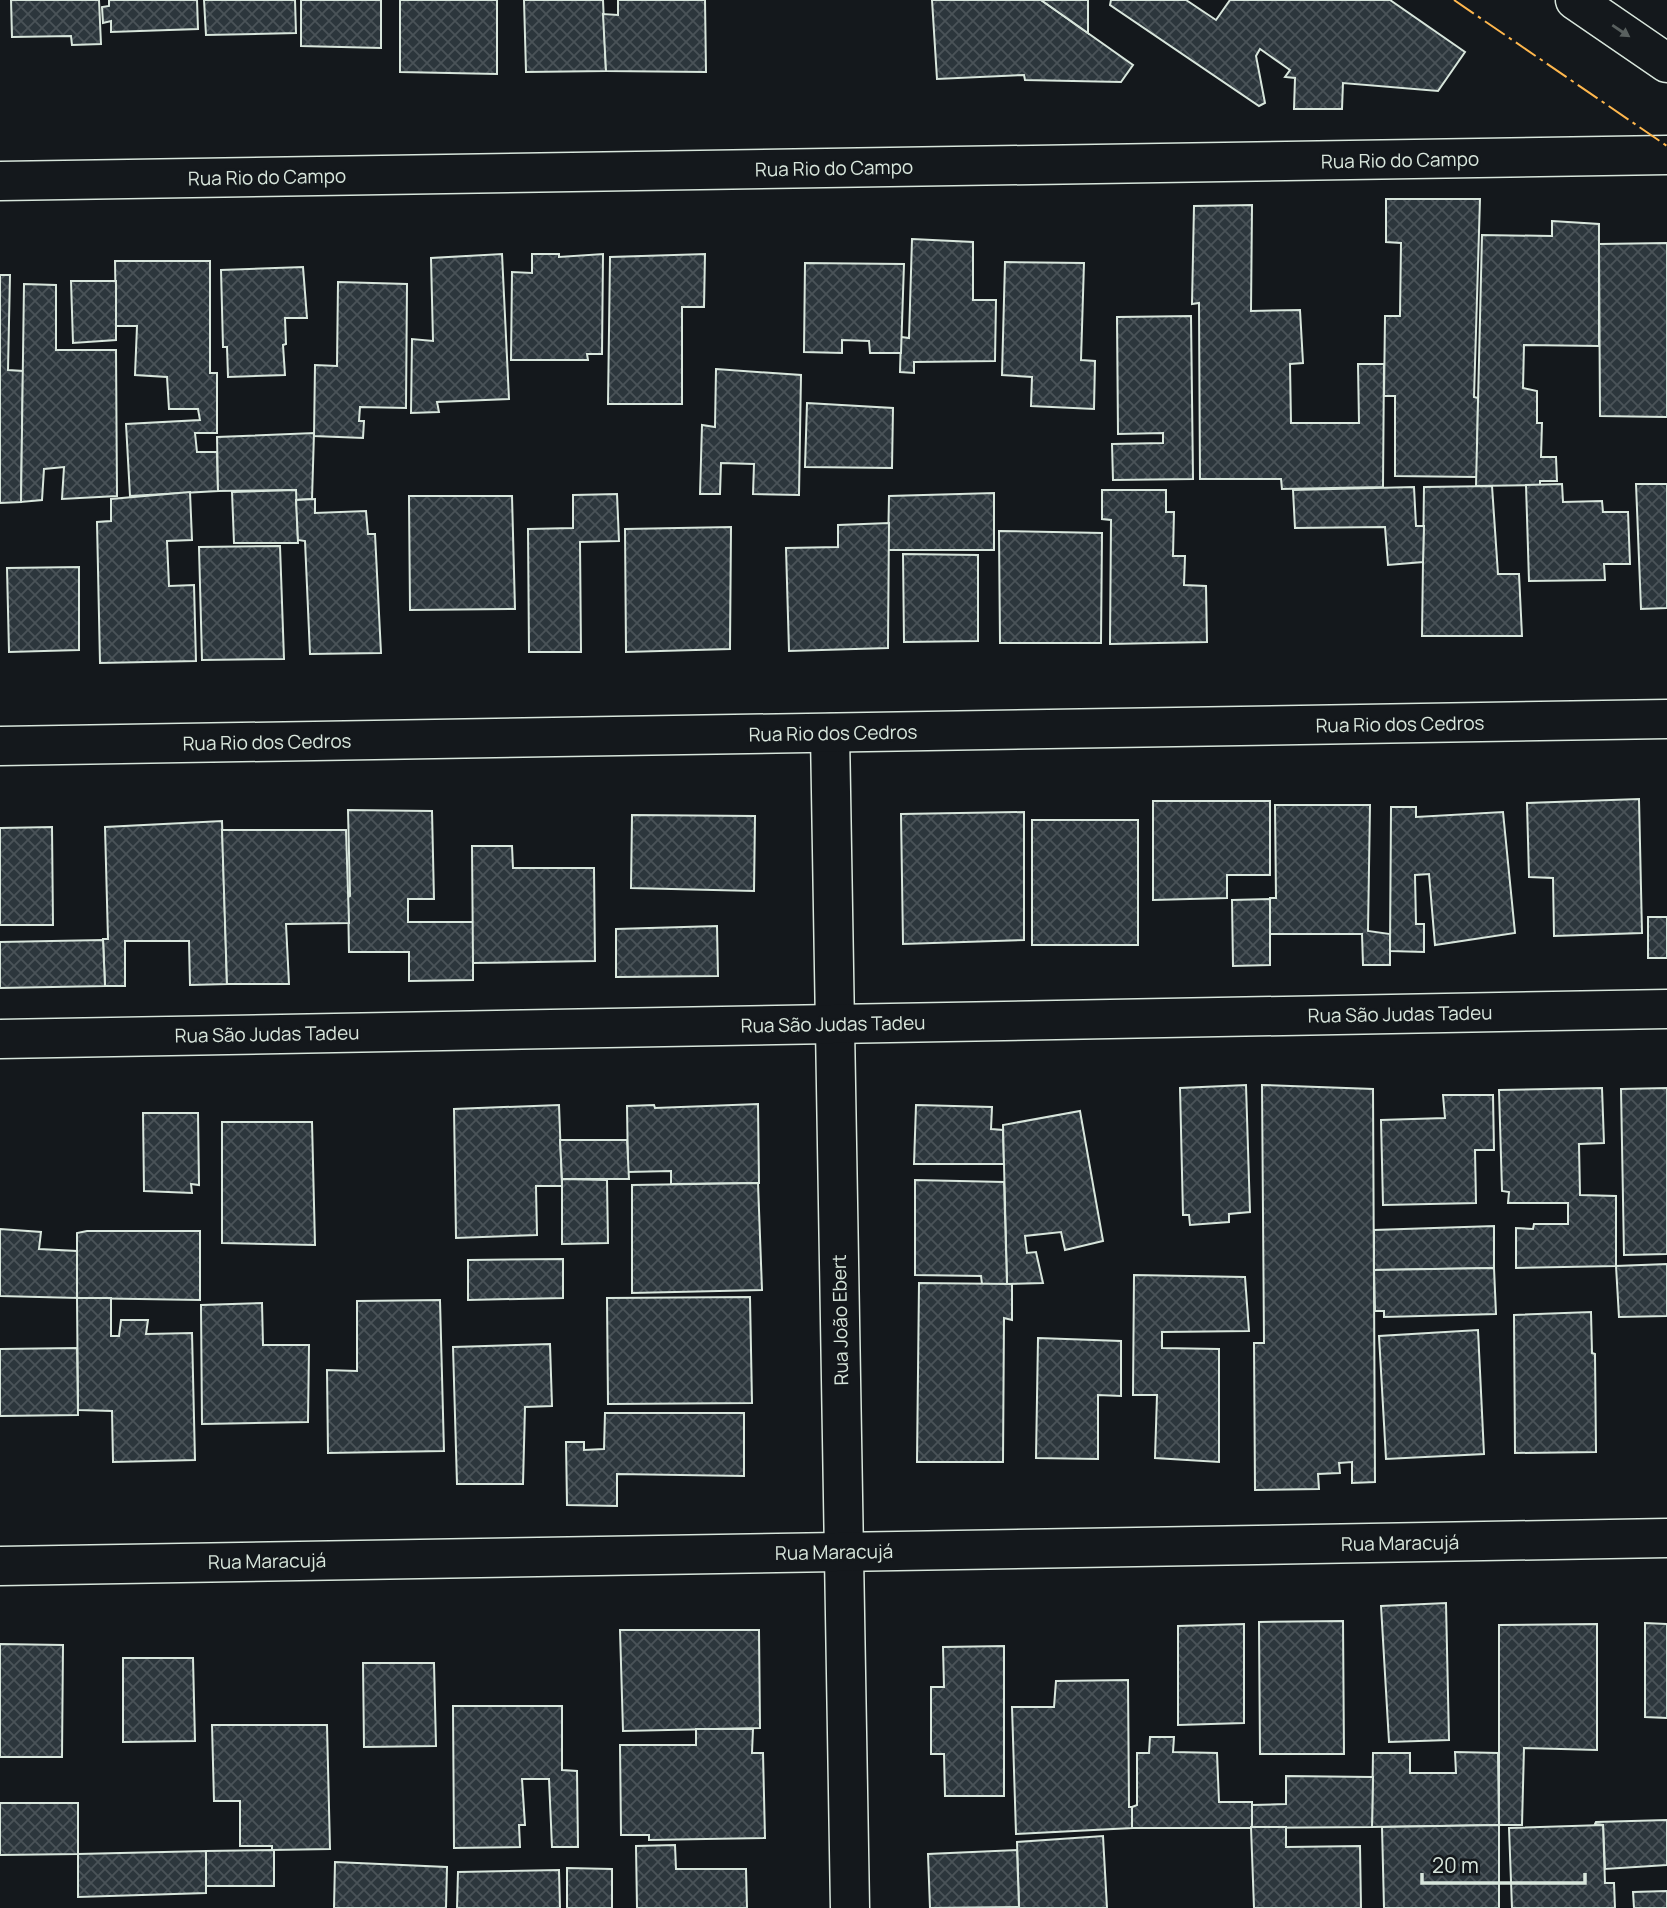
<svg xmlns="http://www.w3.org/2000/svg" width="1667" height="1908" viewBox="0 0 1667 1908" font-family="Manrope,sans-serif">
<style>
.building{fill:url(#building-cross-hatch);stroke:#d8e6dc;stroke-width:2}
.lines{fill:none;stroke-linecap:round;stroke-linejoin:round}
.minor-casing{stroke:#d8e6dc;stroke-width:41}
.primary-casing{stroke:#d8e6dc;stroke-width:41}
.minor{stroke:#14181c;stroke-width:38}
.primary{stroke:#14181c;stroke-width:38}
.power{stroke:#ffb74d;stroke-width:2;stroke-dasharray:24 5 3.5 5;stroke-linecap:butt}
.oneway{fill:#59605f}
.labels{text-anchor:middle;stroke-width:5;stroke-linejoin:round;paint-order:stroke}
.street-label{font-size:19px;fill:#d8e6dc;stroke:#14181c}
</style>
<defs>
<pattern id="building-cross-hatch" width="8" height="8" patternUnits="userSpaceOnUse" patternTransform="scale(1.75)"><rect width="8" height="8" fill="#2c363c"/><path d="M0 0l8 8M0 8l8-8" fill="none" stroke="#4a5358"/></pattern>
</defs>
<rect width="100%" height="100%" fill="#14181c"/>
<g class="building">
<polygon points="11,0 99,0 101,44 72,45 71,36 12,37"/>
<polygon points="109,0 197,0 198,29 111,32 111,21 103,23 102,7 109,6"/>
<polygon points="204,0 295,0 296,33 206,35"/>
<polygon points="301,0 381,0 381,48 301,46"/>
<polygon points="400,0 497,0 497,74 400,72"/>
<polygon points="524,0 603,0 606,71 526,72"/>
<polygon points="618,0 705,0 706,72 606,71 603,14 618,15"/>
<polygon points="932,0 1041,0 1133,65 1121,82 1025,80 1024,75 937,79"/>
<polygon points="1041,0 1088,0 1088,33"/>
<polygon points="1111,0 1186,0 1216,20 1230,0 1390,0 1465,52 1438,91 1343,83 1342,109 1294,109 1295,78 1285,77 1290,70 1260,49 1256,56 1265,103 1259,106 1110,5"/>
<polygon points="1386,199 1480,199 1474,397 1478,398 1477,477 1395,476 1395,396 1384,396 1385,316 1400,316 1401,243 1386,242"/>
<polygon points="1252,205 1251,311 1300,310 1303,363 1290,364 1291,423 1359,423 1358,364 1384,364 1383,487 1282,489 1281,479 1200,479 1199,303 1192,304 1194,206"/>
<polygon points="1552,221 1599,224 1599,346 1524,345 1523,388 1537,391 1537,423 1542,423 1541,457 1556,457 1557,481 1540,481 1540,485 1476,486 1482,235 1552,236"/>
<polygon points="912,239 973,242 973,300 996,300 995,361 914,362 914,373 900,372 901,337 909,338"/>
<polygon points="1667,243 1667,417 1600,416 1599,244"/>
<polygon points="502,254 509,399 437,402 439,412 411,413 412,339 433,341 431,258"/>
<polygon points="532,254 559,254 559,257 603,254 602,354 587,354 588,360 511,360 512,272 532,273"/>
<polygon points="705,254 704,307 682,307 682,404 608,404 610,257"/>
<polygon points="115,261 210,261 210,373 217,373 217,433 195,433 197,452 217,452 218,491 130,496 126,424 200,420 198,409 169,409 167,377 135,375 137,326 116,326"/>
<polygon points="1005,262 1084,263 1081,360 1095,361 1094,409 1031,406 1032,377 1002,375"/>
<polygon points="805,263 904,264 901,353 870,353 869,341 842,340 842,353 804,352"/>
<polygon points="303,267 307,318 285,318 286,344 283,345 285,375 228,377 227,347 223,347 221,270"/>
<polygon points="0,275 10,275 8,370 23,371 21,502 0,503"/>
<polygon points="71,281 116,281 116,340 73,343"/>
<polygon points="338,282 407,284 406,408 360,407 359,421 364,421 363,438 314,436 315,365 337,366"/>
<polygon points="24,284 56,285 56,350 116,350 117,496 62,499 64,467 44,469 42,500 21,502"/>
<polygon points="1191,316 1193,479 1113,480 1112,444 1163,443 1163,433 1118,434 1117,317"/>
<polygon points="716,369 801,375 799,495 753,494 754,464 721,463 720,494 700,494 702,425 715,427"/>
<polygon points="807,403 893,408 892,468 805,467"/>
<polygon points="314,433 312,499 296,500 296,490 218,491 217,437"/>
<polygon points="1562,484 1563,502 1602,501 1603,512 1628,512 1630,564 1604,564 1605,580 1529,581 1526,485"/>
<polygon points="1636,484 1667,484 1667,608 1641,609"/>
<polygon points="1492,486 1498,574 1519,574 1522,636 1422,636 1424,487"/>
<polygon points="1414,487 1416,526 1424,526 1423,562 1388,565 1385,527 1295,528 1293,490"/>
<polygon points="296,490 298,543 234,543 232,492"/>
<polygon points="1102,490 1166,490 1166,512 1174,512 1173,556 1185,556 1184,585 1206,586 1207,642 1110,644 1111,520 1102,519"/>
<polygon points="190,492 192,540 167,541 169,586 194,585 196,661 100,663 97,522 111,521 111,499"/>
<polygon points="994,493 994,550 888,550 889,496"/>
<polygon points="617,494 619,541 580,542 581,652 529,652 528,529 573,528 573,495"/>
<polygon points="409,496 512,496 515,609 410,610"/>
<polygon points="315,499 315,513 366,511 368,534 375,534 381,653 310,654 305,541 298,540 296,500"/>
<polygon points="889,523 888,648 789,651 786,548 838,547 838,525"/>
<polygon points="731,527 730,649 626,652 625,529"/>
<polygon points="999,531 1102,533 1101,643 1000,643"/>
<polygon points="280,546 284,659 202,660 199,547"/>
<polygon points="903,554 978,555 978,641 904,642"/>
<polygon points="79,567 79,650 9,652 7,568"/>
<polygon points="1639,799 1642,933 1554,936 1553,878 1529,877 1527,803"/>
<polygon points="1153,801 1270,801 1270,875 1227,875 1227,898 1153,900"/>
<polygon points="1275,805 1370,805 1368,931 1390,934 1390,965 1363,965 1362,934 1270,934 1270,898 1276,898"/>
<polygon points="1391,807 1416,807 1416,817 1503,812 1515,933 1435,945 1429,874 1415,875 1416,924 1424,924 1424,952 1390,951"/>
<polygon points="348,810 432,811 434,899 408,899 408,922 473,922 473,980 409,981 409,952 349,952 348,897 350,896"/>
<polygon points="1024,812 1024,940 903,944 901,814"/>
<polygon points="632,815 755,816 754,891 631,888"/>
<rect x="1032" y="820" width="106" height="125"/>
<polygon points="222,821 227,984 190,985 189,941 125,941 125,986 105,986 103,939 108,939 105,827"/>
<polygon points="52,827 53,925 0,925 0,828"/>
<polygon points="222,830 346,830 349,923 286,924 289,984 227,984"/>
<polygon points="472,846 512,846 513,868 594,868 595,961 473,963"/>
<polygon points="1270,899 1270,965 1233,966 1232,900"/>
<rect x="1648" y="917" width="19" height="41"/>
<polygon points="717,926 718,976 616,977 616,929"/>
<polygon points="103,940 105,986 0,988 0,942"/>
<polygon points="1246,1085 1250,1212 1229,1214 1229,1222 1190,1225 1189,1215 1183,1215 1180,1088"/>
<polygon points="1262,1085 1373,1089 1375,1482 1352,1483 1352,1462 1339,1463 1340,1473 1318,1474 1319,1489 1255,1490 1254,1343 1264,1343"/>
<polygon points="1602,1088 1604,1143 1579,1144 1580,1195 1616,1196 1616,1266 1516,1268 1516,1228 1533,1229 1534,1224 1568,1224 1568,1203 1508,1203 1509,1192 1502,1191 1499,1090"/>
<polygon points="1667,1088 1667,1254 1624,1255 1621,1089"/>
<polygon points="1443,1095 1493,1095 1494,1150 1475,1150 1476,1203 1383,1205 1381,1120 1445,1118"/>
<polygon points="758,1104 759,1183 671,1184 671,1171 628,1172 627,1106 654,1105 655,1108"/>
<polygon points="559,1105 562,1186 536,1186 537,1235 456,1238 454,1109"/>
<polygon points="916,1105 992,1107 991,1129 1003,1130 1004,1164 914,1164"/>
<polygon points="1080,1111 1103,1241 1065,1250 1061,1232 1025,1236 1027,1253 1036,1252 1043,1283 1007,1284 1003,1125"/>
<polygon points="143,1113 198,1113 199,1185 191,1184 192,1193 144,1191"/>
<polygon points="222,1122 312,1122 315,1245 222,1243"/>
<polygon points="560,1140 627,1140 629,1179 562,1179"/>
<polygon points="562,1179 607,1180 608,1243 562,1244"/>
<polygon points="915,1180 1004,1182 1007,1284 982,1284 981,1276 915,1275"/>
<polygon points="758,1183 762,1290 632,1293 632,1185"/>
<polygon points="1494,1226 1494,1268 1374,1270 1374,1230"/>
<polygon points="0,1229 41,1232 39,1249 77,1251 77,1298 0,1296"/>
<polygon points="87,1231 200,1231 200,1300 77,1298 77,1233"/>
<polygon points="563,1259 563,1298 468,1300 468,1260"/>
<polygon points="1667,1264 1667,1316 1619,1317 1616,1266"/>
<polygon points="1494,1268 1496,1314 1384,1317 1384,1311 1375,1311 1374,1270"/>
<polygon points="1134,1275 1245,1277 1249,1331 1162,1332 1162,1348 1219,1349 1219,1462 1155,1458 1157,1395 1133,1395"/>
<polygon points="919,1283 1012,1284 1012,1320 1004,1318 1003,1462 917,1462"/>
<polygon points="750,1297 752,1403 608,1404 607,1298"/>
<polygon points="77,1298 111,1298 111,1336 119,1336 121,1320 148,1320 146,1334 192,1333 195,1460 113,1462 112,1411 78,1410"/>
<polygon points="440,1300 444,1451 328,1453 327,1370 357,1371 357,1301"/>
<polygon points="262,1303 263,1345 309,1345 308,1422 202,1424 201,1305"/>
<polygon points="1591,1312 1592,1353 1595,1354 1596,1452 1515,1453 1514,1315"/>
<polygon points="1478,1330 1484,1454 1386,1459 1379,1336"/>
<polygon points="1038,1338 1121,1341 1121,1396 1098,1395 1098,1459 1036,1458"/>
<polygon points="550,1344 552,1406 525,1407 523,1484 457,1484 453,1347"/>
<polygon points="77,1348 78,1415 0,1416 0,1349"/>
<polygon points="605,1413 744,1413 744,1476 617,1474 617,1506 567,1505 566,1442 584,1442 584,1450 604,1449"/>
<polygon points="1446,1603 1449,1740 1389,1742 1381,1606"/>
<polygon points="1343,1621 1344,1754 1260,1754 1259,1622"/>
<polygon points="1645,1623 1667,1624 1667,1718 1645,1717"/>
<polygon points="1244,1624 1244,1723 1178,1725 1178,1626"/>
<polygon points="1597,1624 1597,1750 1524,1748 1522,1825 1499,1825 1499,1625"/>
<polygon points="620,1630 759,1630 760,1728 623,1731"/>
<polygon points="0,1644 63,1645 62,1757 0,1757"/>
<polygon points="1004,1646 1004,1796 945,1796 944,1754 931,1754 931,1687 944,1687 943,1647"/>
<polygon points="123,1658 193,1658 195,1741 123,1742"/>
<polygon points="363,1663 434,1663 436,1746 364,1747"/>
<polygon points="1128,1680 1129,1807 1132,1807 1132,1828 1016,1834 1012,1707 1054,1707 1056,1681"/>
<polygon points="453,1706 562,1706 562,1770 577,1771 578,1847 552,1847 549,1779 522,1779 525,1825 519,1825 520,1847 454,1848"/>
<polygon points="212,1725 327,1725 330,1849 272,1850 272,1846 240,1846 240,1801 214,1801"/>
<polygon points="696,1729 753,1729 752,1753 763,1753 765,1838 649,1840 649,1835 621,1835 620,1745 696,1745"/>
<polygon points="1150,1737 1174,1737 1173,1752 1217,1753 1219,1802 1252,1802 1252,1828 1132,1828 1132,1807 1137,1805 1137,1753 1149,1753"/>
<polygon points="1455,1752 1498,1753 1499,1825 1372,1827 1373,1753 1410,1753 1410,1773 1456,1773"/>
<polygon points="1286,1776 1373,1777 1372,1827 1252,1828 1252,1805 1286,1804"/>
<polygon points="0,1803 78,1803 78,1854 0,1855"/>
<polygon points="1667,1820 1667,1865 1605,1869 1603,1825 1595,1824 1596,1822"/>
<polygon points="1499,1825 1499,1908 1384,1908 1382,1827"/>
<polygon points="1603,1825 1605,1883 1614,1883 1615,1908 1512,1908 1509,1828"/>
<polygon points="1251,1827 1286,1827 1286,1847 1360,1846 1361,1908 1254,1908"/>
<polygon points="1103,1836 1107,1908 1019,1908 1017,1842"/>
<polygon points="675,1845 676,1869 746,1869 747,1908 637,1908 636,1846"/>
<polygon points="274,1850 274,1886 205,1886 206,1851"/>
<polygon points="1017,1850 1019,1907 930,1908 928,1854"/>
<polygon points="206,1851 206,1893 78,1897 78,1854"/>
<polygon points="335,1862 447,1867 446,1908 334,1908"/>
<polygon points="567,1868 612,1869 612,1908 567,1908"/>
<polygon points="559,1870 560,1908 457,1908 458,1872"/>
<polygon points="1667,1891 1667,1908 1634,1908 1633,1892"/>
</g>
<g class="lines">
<g class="minor-casing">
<g id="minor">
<polyline points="0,181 1667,155"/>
<polyline points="830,733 850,1908"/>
<polyline points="0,746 1667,719"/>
<polyline points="0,1039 1667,1009"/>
<polyline points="0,1566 1667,1538"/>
</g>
</g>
<g class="primary-casing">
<polyline id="primary" points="1575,0 1667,63"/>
</g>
<use href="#minor" class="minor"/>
<use href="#primary" class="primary"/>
<polyline class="power" points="1454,0 1667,146"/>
</g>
<defs><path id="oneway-solid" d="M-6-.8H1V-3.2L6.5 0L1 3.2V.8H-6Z" transform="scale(1.75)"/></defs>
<use class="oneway" href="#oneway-solid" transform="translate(1621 31) rotate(34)"/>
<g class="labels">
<g class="street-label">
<text transform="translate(1400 160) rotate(-1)" y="7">Rua Rio do Campo</text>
<text transform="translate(834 168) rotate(-1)" y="7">Rua Rio do Campo</text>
<text transform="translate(267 177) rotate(-1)" y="7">Rua Rio do Campo</text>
<text transform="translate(1400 724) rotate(-1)" y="7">Rua Rio dos Cedros</text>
<text transform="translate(833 733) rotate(-1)" y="7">Rua Rio dos Cedros</text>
<text transform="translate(267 742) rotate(-1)" y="7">Rua Rio dos Cedros</text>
<text transform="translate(1400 1014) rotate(-1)" y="7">Rua São Judas Tadeu</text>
<text transform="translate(833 1024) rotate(-1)" y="7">Rua São Judas Tadeu</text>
<text transform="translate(267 1034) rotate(-1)" y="7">Rua São Judas Tadeu</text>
<text transform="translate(840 1320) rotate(-91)" y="7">Rua João Ebert</text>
<text transform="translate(1400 1543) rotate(-1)" y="7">Rua Maracujá</text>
<text transform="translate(834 1552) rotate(-1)" y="7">Rua Maracujá</text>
<text transform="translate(267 1561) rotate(-1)" y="7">Rua Maracujá</text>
</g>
</g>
<path d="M1422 1873v10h163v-10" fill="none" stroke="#d8e6dc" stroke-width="3.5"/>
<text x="1432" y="1873" font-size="21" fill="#d8e6dc" stroke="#14181c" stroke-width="5" paint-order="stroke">20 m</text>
</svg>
